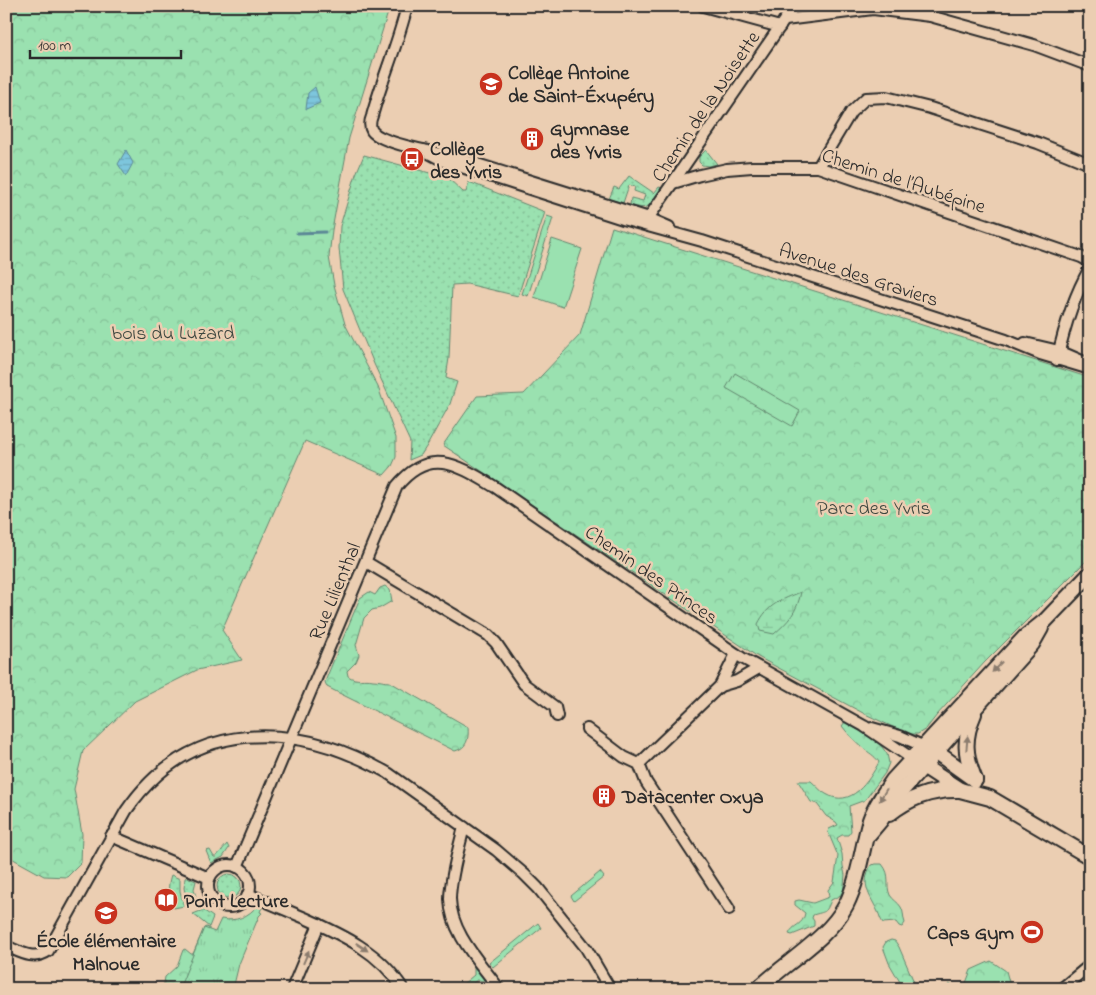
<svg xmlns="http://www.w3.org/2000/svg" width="1096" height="995" viewBox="0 0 1096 995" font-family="'Indie Flower',sans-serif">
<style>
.grass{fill:url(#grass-dots);stroke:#62866e}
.forest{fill:url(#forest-crowns);stroke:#62866e}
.wetland{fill:url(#wetland-marsh);stroke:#62866e}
.park{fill:url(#park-tufts);stroke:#62866e}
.pitch{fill:#9ae1b0;stroke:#62866e}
.water{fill:url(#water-rules);stroke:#5c8896}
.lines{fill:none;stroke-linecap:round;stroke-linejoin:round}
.stream{stroke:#5c8896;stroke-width:3}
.minor-casing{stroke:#2b2b2b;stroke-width:14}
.secondary-casing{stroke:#2b2b2b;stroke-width:18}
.minor{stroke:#ebceb2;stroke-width:10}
.secondary{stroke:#ebceb2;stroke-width:14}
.oneway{fill:#8b7c6e}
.labels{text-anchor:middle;stroke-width:5;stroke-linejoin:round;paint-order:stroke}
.poi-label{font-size:20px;font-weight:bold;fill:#2b2b2b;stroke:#ebceb2;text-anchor:start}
.street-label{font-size:20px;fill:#2b2b2b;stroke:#ebceb2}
.park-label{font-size:20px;fill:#3c463f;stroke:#ebceb2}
</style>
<defs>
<pattern id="grass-dots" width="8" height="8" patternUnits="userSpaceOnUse" patternTransform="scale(1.25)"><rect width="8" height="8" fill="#9ae1b0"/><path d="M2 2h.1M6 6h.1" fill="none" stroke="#85c198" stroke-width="1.8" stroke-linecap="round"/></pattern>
<pattern id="forest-crowns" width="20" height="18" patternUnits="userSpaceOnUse" patternTransform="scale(1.25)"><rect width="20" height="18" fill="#9ae1b0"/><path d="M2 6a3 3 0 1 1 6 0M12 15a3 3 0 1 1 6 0" fill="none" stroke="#85c198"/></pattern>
<pattern id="wetland-marsh" width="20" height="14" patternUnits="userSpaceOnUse" patternTransform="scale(1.25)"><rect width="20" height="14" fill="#9ae1b0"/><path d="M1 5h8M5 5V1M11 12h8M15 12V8" fill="none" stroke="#85c198"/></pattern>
<pattern id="park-tufts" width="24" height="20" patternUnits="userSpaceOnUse" patternTransform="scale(1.25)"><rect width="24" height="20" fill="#9ae1b0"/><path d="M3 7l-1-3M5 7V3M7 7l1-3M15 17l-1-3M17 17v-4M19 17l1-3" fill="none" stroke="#85c198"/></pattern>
<pattern id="water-rules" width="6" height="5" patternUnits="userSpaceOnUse" patternTransform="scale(1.25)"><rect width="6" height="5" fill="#7dc6dd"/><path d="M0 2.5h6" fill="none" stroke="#6caabe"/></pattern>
</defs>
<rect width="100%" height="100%" fill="#ebceb2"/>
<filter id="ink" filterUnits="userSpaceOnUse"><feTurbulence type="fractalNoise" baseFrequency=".02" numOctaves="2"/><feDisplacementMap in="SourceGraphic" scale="10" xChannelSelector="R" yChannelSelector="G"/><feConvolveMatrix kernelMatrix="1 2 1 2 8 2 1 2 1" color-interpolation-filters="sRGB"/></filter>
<g filter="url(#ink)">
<g class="grass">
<polygon points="706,150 717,164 708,166 702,165 699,162 699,157"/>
<polygon points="364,155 448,178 463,192 466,192 469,182 545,212 518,296 467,284 452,285 449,358 446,378 457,382 450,404 428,444 421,455 409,460 410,442 374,364 343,289 339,248 340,226 356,174"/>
<path d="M629 176 654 193 659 187 662 188C650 204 651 212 630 205L631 198 643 201 645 195 634 191 635 187 629 185 623 203 609 199 614 187 619 189Z"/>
<circle cx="229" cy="886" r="12"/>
<path d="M171 875 180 879V891L184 906 174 908C168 899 167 886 171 875Z"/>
<polygon points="187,877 196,881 194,889 197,902 188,905 184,888 185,878"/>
<polygon points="203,910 213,917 209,927 193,914"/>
</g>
<g class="forest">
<polygon points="6,6 390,6 349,138 332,230 329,257 334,285 345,324 378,387 396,438 396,457 392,466 384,475 305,441 222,630 242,660 197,670 135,701 83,751 74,789 82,834 81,863 67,877 44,876 6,855"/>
<polygon points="612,227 1090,378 1090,557 985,662 937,715 926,729 918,734 908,734 863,713 758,657 443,445 477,396 524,394 580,335"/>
<path d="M385 586 390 590 392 601 380 608 372 610 364 618 356 645 359 655 356 662 347 671 348 676C357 682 364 678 373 680 379 680 384 682 390 682L468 727C469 739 467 748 455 751L327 687 325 682 328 674 360 598 369 592 375 595 380 588Z"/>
<path d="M845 722 873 739 882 747 887 754 889 763 885 773 865 800 849 806 851 831 848 835H842L837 838 842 854 843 866 845 875 843 894 831 900C826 914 825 911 813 915L812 918 814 921V926L792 935 789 934C793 924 803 926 805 913L795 905V901L799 900 813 903 829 897 828 890 834 882 838 856 828 832 829 829 838 825 836 822 826 816 817 804 811 802 798 781H811C816 785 820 791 826 794 851 809 869 781 879 762 874 755 869 753 863 748 856 742 848 734 842 726Z"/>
<polygon points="227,844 229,848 223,857 211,863 206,851 210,850 214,857 216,857"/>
<path d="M876 864H882C892 876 885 884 890 895 893 900 898 902 901 907 904 912 903 918 905 923L902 927 899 926 896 922 883 923C880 919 880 916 878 912 870 895 860 885 871 865Z"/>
<polygon points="206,927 209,928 209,931 193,989 163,989 165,977 177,966 183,950 185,949 191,954 193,954 204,928"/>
<polygon points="891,940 895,941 899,947 917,989 904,989 889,963 883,947 886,942"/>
<polygon points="991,961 1006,971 1011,989 945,989 949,984 956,987 966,983 971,970"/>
</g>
<path class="wetland" d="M801 592C797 612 789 621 774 634L760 631 758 624C768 604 781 600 801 592Z"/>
<g class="park">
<polygon points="600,872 604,877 574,901 571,896"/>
<path d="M258 905 262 907 260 912 262 913 259 916 239 964 233 989H179L204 928 215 932 221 919C236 922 248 917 258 905Z"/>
<polygon points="538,923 541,928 499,962 493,967 489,963"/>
<polygon points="474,966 485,981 477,980 466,989 457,989 474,975"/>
</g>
<g class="pitch">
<polygon points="547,216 553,218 528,296 522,294"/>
<polygon points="552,239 582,249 563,307 534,297"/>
<polygon points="735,373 800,411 792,426 726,388"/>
</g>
<g class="water">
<polygon points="315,87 320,103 306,109 308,93"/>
<polygon points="126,150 133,163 126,176 118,164"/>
</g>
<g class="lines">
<polyline class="stream" points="297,233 325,232"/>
<g class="minor-casing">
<g id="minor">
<path d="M407 6C398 44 382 79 372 116 370 121 369 126 372 131 381 143 432 152 448 155L646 217 669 227"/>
<polyline points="703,6 780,27"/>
<polyline points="785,20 873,9 930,16 1034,45 1090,66"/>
<polyline points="423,150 446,162 626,220 702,241 1006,340 1040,354 1090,369"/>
<polyline points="818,167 851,112 866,98 886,97 930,108 1038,143 1090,164"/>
<polyline points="673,183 700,175 727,169 752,167 818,167 1081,257 1090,262"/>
<polyline points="645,223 794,6"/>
<polyline points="1025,343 1059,351 1089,364"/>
<path d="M1057 360C1064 328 1073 297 1090 268"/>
<polyline points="366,562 488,635 496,643 524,684 555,707 557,716"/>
<polyline points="720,686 737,681 759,668"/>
<polyline points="872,728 900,736 929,749"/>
<polyline points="587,729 624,757 639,764 646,782 729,909"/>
<polyline points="639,764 720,686 736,654"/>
<path d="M464 827C459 847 450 879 450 899 451 934 480 962 499 989"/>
<polyline points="111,836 209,878"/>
<circle cx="229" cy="886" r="21"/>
<path d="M237 867 397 486C430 446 458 465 495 487L742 658 864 726 917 762"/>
<path d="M248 894C267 902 286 910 305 918 343 935 380 952 403 989"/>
<path d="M6 946C20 952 34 961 48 951L126 811C191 716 296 721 388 773L496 850 524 874 538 888 586 948 610 989"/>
<polyline points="292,989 319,924"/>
<polyline points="1061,989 1090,965"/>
</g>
</g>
<g class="secondary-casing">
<g id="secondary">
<path d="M974 714C963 739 965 756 975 780"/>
<polyline points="936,752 975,780"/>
<polyline points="923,766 960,790 990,798 1090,857"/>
<path d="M889 814C910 797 933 789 960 790"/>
<polyline points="869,834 880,821 896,797 1032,644 1041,628"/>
<path d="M758 989C786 962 829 938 846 905 859 879 862 848 870 820 875 806 884 793 893 780L1025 637 1045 621 1090 574"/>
</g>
</g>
<use href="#minor" class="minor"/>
<use href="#secondary" class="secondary"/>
</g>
<defs><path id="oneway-solid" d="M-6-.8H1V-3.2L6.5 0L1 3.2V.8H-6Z" transform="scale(1.25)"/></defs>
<g class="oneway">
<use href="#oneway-solid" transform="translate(997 667) rotate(133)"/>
<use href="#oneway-solid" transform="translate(967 743) rotate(-85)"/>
<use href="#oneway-solid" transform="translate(883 795) rotate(121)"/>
<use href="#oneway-solid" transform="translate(362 947) rotate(34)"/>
<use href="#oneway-solid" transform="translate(306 957) rotate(-67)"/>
</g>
</g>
<defs>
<g id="school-disc" transform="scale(1.25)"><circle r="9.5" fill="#c8321e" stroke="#ebceb2"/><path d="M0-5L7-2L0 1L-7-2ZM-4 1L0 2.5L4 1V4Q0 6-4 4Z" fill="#fff"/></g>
<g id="building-disc" transform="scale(1.25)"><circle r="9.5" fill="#c8321e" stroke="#ebceb2"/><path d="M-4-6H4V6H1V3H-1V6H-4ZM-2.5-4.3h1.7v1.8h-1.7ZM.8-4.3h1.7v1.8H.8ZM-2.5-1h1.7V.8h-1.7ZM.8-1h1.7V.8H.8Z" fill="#fff"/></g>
<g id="bus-disc" transform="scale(1.25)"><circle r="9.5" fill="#c8321e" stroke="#ebceb2"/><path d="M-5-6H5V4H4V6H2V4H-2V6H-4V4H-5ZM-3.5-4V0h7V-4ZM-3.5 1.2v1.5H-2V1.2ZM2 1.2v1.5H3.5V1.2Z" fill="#fff"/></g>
<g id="library-disc" transform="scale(1.25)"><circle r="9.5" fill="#c8321e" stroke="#ebceb2"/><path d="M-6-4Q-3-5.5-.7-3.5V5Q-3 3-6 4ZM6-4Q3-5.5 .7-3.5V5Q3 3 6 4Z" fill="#fff"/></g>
<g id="stadium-disc" transform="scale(1.25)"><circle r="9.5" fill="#c8321e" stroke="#ebceb2"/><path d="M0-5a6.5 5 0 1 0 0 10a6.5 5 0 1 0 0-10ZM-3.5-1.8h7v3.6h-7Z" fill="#fff"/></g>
</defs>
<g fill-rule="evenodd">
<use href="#school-disc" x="491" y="84"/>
<use href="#building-disc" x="532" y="139"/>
<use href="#bus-disc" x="412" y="159"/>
<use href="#building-disc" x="604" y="796"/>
<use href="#library-disc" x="166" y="900"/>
<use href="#school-disc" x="106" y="913"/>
<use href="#stadium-disc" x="1032" y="932"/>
</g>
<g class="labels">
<g class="poi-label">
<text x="508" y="79">Collège Antoine<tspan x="508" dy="23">de Saint-Éxupéry</tspan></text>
<text x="550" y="135">Gymnase<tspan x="550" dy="23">des Yvris</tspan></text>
<text x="430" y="155">Collège<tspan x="430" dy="23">des Yvris</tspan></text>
<text x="622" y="803">Datacenter Oxya</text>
<text x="184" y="907">Point Lecture</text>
<text x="1014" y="939" text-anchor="end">Caps Gym</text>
<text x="106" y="947" text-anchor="middle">École élémentaire<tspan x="106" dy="23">Malnoue</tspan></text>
</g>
<g class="street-label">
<text transform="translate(705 106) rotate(-56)" y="7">Chemin de la Noisette</text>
<text transform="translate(904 180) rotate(18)" y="7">Chemin de l’Aubépine</text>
<text transform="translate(859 274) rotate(18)" y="7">Avenue des Graviers</text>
<text transform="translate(652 574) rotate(35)" y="7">Chemin des Princes</text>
<text transform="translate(334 591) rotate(-67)" y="7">Rue Lilienthal</text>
</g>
<g class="park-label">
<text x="173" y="339">bois du Luzard</text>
<text x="874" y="514">Parc des Yvris</text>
</g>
</g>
<rect width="1096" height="995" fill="none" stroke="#ebceb2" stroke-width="25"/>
<rect x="12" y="12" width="1071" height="970" fill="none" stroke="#2b2b2b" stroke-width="2" filter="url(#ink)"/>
<path d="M30 50v8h151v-8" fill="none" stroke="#2b2b2b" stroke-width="2.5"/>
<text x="38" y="50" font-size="15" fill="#2b2b2b" stroke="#ebceb2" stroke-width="4" paint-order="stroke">100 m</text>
</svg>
